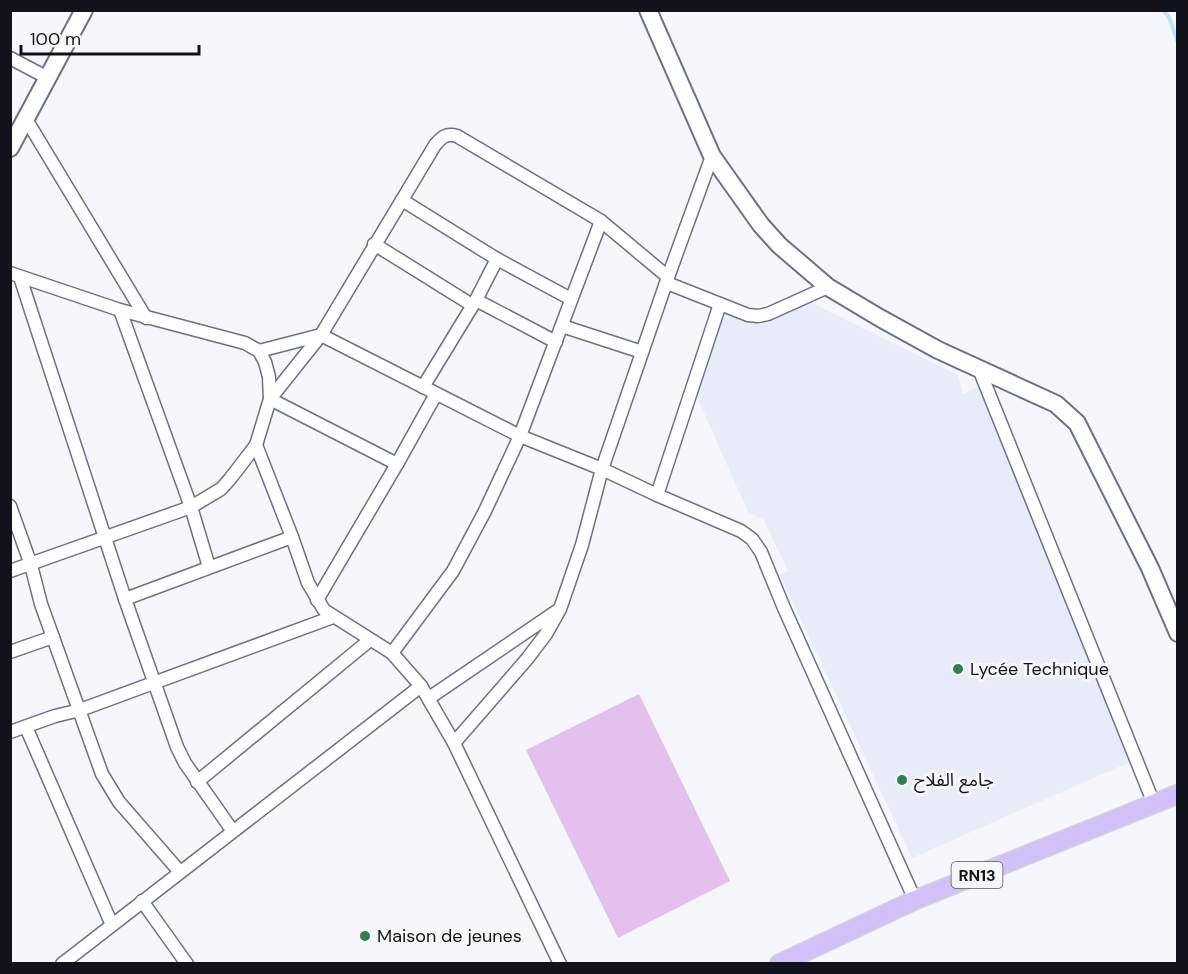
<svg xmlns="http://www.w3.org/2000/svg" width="1188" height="974" viewBox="0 0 1188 974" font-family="'DM Sans','Noto Sans Arabic',sans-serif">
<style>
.built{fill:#e8ecf9}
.green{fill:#e4c1ec}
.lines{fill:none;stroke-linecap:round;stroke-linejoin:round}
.stream{stroke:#b7e8fc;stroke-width:4}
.street-casing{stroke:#6b7188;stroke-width:15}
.secondary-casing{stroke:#6b7188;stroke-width:20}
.primary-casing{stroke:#d4d5d6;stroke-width:21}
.street{stroke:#fff;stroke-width:12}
.secondary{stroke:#fff;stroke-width:16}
.primary{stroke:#d1c1f8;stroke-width:18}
.poi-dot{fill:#317d4c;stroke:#f5f7fc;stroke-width:2}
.labels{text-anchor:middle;stroke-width:6;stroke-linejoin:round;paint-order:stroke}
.shield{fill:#f5f7fc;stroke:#55575f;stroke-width:1.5}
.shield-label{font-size:16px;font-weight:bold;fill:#11131c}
.poi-label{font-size:18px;fill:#11131c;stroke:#f5f7fc;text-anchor:start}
</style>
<rect width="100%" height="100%" fill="#f5f7fc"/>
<polygon class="built" points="808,301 958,375 963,394 981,386 1130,762 912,858 780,575 788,571 764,520 748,512 697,397 722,319 732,316 760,324"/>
<polygon class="green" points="639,694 730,881 618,938 526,750"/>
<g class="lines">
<polyline class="stream" points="1163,10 1169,17 1178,43"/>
<g class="street-casing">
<g id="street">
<polyline points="10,58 48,78"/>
<polyline points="26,119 146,318"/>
<polyline points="402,200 497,259 571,299"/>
<polyline points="374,244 472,305"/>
<polyline points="10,273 120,310 245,343 259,351 265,362 269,377 270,399 256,445 292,537 308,583 324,610 392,653 421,686 454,743 560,964"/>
<polyline points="20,277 125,599 177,747 185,763 232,830"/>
<polyline points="667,283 748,315 758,316 768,314 828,287"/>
<polyline points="476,300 556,342"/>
<polyline points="120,310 191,507 209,567"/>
<polyline points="562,326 642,352"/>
<polyline points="259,351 321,335 520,436 602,469 657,495 741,531 752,539 761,552 784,608 915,900"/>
<polyline points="979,369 1154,804"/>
<polyline points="423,387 476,300 497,259"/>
<path d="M397 464 270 399 321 335 435 145C442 137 446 133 457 136L601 221 668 277"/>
<polyline points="657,495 720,304"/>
<polyline points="10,506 31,565 41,604 102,774 119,802 180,872"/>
<polyline points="10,571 191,507 221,489 230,479 256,445"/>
<polyline points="125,599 292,537"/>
<polyline points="317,600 397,464 436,394"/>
<polyline points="10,652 53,637"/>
<polyline points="392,653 453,571 485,511 520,436 601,221"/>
<polyline points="429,698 557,611"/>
<polyline points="26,727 112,925"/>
<polyline points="10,732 55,716 80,710 333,617"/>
<polyline points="454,743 527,659 546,634 560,609 582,545 602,469 668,277 712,156"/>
<polyline points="197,782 370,640"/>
<polyline points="142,901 187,964"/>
<polyline points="62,964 421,686"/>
</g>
</g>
<g class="secondary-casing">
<g id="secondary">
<polyline points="648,10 712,156 761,225 779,245 828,287 880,318 938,350 1056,404 1077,423 1150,568 1178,633"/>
<polyline points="10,148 84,10"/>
</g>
</g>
<g class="primary-casing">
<polyline id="primary" points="779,964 915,900 1178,794"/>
</g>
<use href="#street" class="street"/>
<use href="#secondary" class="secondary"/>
<use href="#primary" class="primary"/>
</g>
<g class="poi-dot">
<circle cx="958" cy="669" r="6"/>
<circle cx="902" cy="780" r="6"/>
<circle cx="365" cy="936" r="6"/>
</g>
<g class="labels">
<rect class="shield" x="951.5" y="862" width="51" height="26" rx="4.5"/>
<g class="shield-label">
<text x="977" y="881">RN13</text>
</g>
<g class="poi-label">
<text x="970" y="675">Lycée Technique</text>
<text x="914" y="786">جامع الفلاح</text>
<text x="377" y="942">Maison de jeunes</text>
</g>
</g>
<rect width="1188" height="974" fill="none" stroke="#11131c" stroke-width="24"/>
<path d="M21 45v9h178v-9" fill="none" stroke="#11131c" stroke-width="3"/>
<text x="30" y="45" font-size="18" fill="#11131c" stroke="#f5f7fc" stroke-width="4.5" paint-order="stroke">100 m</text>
</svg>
